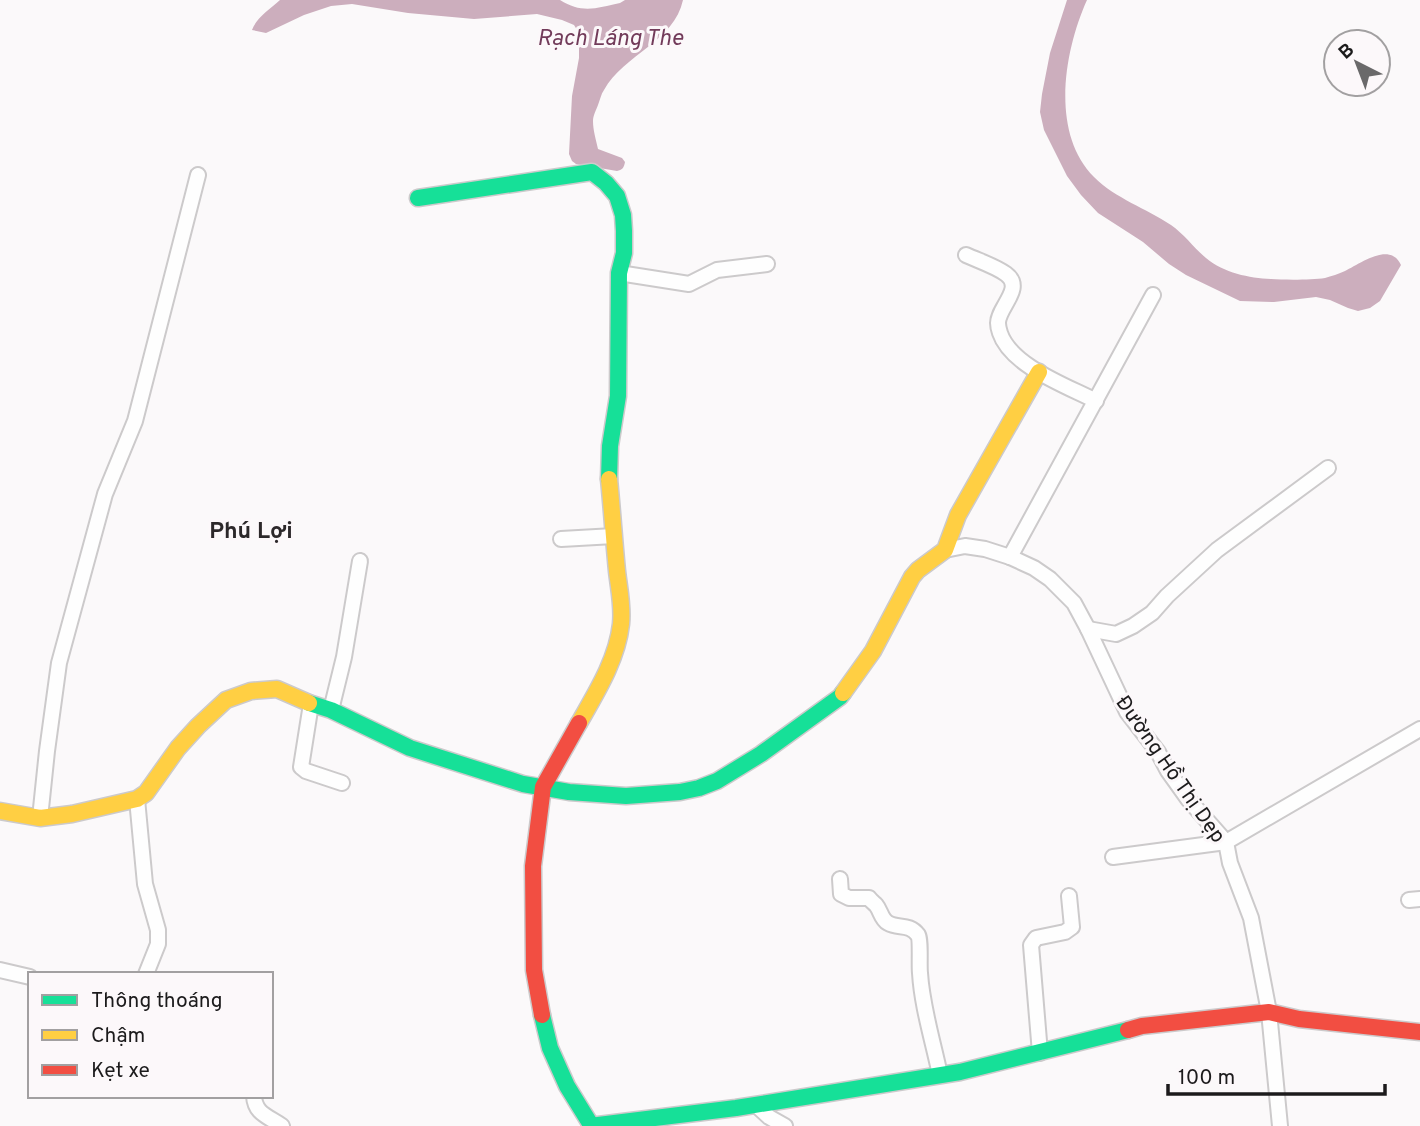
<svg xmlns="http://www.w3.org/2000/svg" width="1420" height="1126" viewBox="0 0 1420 1126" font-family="Overpass,sans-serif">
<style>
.water{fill:#ccaebd}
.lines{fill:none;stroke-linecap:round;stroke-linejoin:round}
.street-casing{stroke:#cccacb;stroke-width:18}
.fast-casing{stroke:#cccacb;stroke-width:19}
.slow-casing{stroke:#cccacb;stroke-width:19}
.jam-casing{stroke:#cccacb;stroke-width:19}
.street{stroke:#fefefe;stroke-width:14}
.fast{stroke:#16e098;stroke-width:16}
.slow{stroke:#ffcf43;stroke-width:16}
.jam{stroke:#f24e42;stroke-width:16}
.labels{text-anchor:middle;stroke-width:6;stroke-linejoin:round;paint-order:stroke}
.street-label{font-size:21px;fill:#1c1b1c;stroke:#fcf8fa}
.water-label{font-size:23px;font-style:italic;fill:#723b5a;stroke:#fcf8fa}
.neighbourhood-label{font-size:23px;font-weight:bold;fill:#2c282a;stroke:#fcf8fa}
</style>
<rect width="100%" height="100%" fill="#fbf9fa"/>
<g class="water">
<path d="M280 0H560C582 14 597 8 620 3L625 0H683C674 42 624 54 604 90 601 94 600 100 598 105 596 110 593 116 593 121 593 130 596 140 598 149L622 158 625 162C624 168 622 170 617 171L576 164 572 161 569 154 572 96 579 58V33L574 25 562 20 537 14 474 19 408 13 352 4 331 6 304 15 266 33 252 30C256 18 270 9 280 0Z"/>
<path d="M1067 0H1087C1064 51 1050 133 1094 177 1116 199 1146 208 1171 225 1185 235 1194 248 1206 258 1224 273 1249 278 1271 279 1285 280 1312 280 1325 278 1331 276 1339 274 1345 271 1360 264 1390 241 1401 265L1380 301 1370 308 1358 311 1348 308 1330 300 1316 297 1274 302 1240 301 1186 275 1169 264 1143 242 1098 213 1081 195 1067 176 1044 130 1040 112 1042 94 1050 53Z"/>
</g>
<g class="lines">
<g class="street-casing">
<g id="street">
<path d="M966 255C979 261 995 266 1006 274 1025 288 998 307 998 323 998 326 999 330 1000 333 1011 366 1067 386 1096 401"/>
<polyline points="619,273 689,284 717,270 767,264"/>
<polyline points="561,539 614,536"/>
<polyline points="945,550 965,546 985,549 1010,557 1034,568 1050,579 1074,603 1088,629 1127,712 1158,752 1168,771 1188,799 1226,842 1230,863 1251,918 1269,1012 1280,1126"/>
<polyline points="1010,557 1153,295"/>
<polyline points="1088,629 1116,634 1133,626 1152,613 1167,596 1217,550 1328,468"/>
<polyline points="311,704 301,767 306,771 342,783"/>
<polyline points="331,710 344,657 360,561"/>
<polyline points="137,799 145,884 158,930 158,944 146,974"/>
<polyline points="40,818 47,751 59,663 105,494 135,421 198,175"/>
<polyline points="1113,857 1226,842 1420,729"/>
<path d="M840 879 841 894 849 898H869C871 901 874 903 876 905 881 911 881 919 888 923 898 929 909 923 918 935 921 940 919 965 920 973 922 1007 933 1041 940 1075"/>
<polyline points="1409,900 1420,899"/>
<polyline points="0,970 30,977"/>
<polyline points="1040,1053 1031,945 1036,938 1065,932 1072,927 1069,896"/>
<path d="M254 1096C255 1114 268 1116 282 1126"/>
<polyline points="756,1105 769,1117 785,1126"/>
</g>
</g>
<g class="fast-casing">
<g id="fast">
<polyline points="418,198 592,172 606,183 617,196 623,215 624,231 624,253 619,273 618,396 610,446 609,479"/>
<polyline points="309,703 331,710 410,748 523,784 569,792 626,796 680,792 699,788 717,781 761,754 840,697 843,693"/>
<polyline points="542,1015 550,1048 567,1086 591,1125"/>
<polyline points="590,1126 736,1108 960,1072 1128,1030"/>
</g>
</g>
<g class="slow-casing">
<g id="slow">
<polyline points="843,693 873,651 912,577 918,570 945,550 958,515 1039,372"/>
<path d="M579 723C596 693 617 660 621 624 623 606 619 589 617 571 614 540 612 509 609 479"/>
<polyline points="0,811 40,818 72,814 137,799 146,793 178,748 198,726 226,700 251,691 277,689 309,703"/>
</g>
</g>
<g class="jam-casing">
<g id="jam">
<polyline points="542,1015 534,970 533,866 543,787 579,723"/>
<polyline points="1128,1030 1142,1026 1269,1012 1299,1019 1420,1032"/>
</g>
</g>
<use href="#street" class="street"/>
<use href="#fast" class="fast"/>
<use href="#slow" class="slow"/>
<use href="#jam" class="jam"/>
</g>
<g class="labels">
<g class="street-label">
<text transform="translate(1171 769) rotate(55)" y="7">Đường Hồ Thị Dẹp</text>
</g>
<g class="water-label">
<text x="610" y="45">Rạch Láng The</text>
</g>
<g class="neighbourhood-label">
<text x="251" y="538">Phú Lợi</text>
</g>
</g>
<rect x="28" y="972" width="245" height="126" fill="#fcf8fa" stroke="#a2a0a1" stroke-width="2"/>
<rect x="42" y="995" width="35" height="10" fill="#16e098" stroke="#a2a0a1" stroke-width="2"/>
<text x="91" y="1007" font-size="21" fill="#1c1b1c">Thông thoáng</text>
<rect x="42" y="1030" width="35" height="10" fill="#ffcf43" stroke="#a2a0a1" stroke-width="2"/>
<text x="91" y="1042" font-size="21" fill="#1c1b1c">Chậm</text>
<rect x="42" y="1065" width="35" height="10" fill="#f24e42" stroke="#a2a0a1" stroke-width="2"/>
<text x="91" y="1077" font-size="21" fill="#1c1b1c">Kẹt xe</text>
<g transform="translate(1357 63) rotate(318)"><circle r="33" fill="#fcf8fa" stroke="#a2a0a1" stroke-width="2"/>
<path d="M0-5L12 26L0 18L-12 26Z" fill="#6a696a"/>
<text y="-10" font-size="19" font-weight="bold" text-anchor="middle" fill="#1c1b1c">B</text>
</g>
<path d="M1168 1084v10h217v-10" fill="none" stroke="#1c1b1c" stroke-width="3.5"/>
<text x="1178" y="1084" font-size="21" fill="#1c1b1c" stroke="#fcf8fa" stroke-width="5" paint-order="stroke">100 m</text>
</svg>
